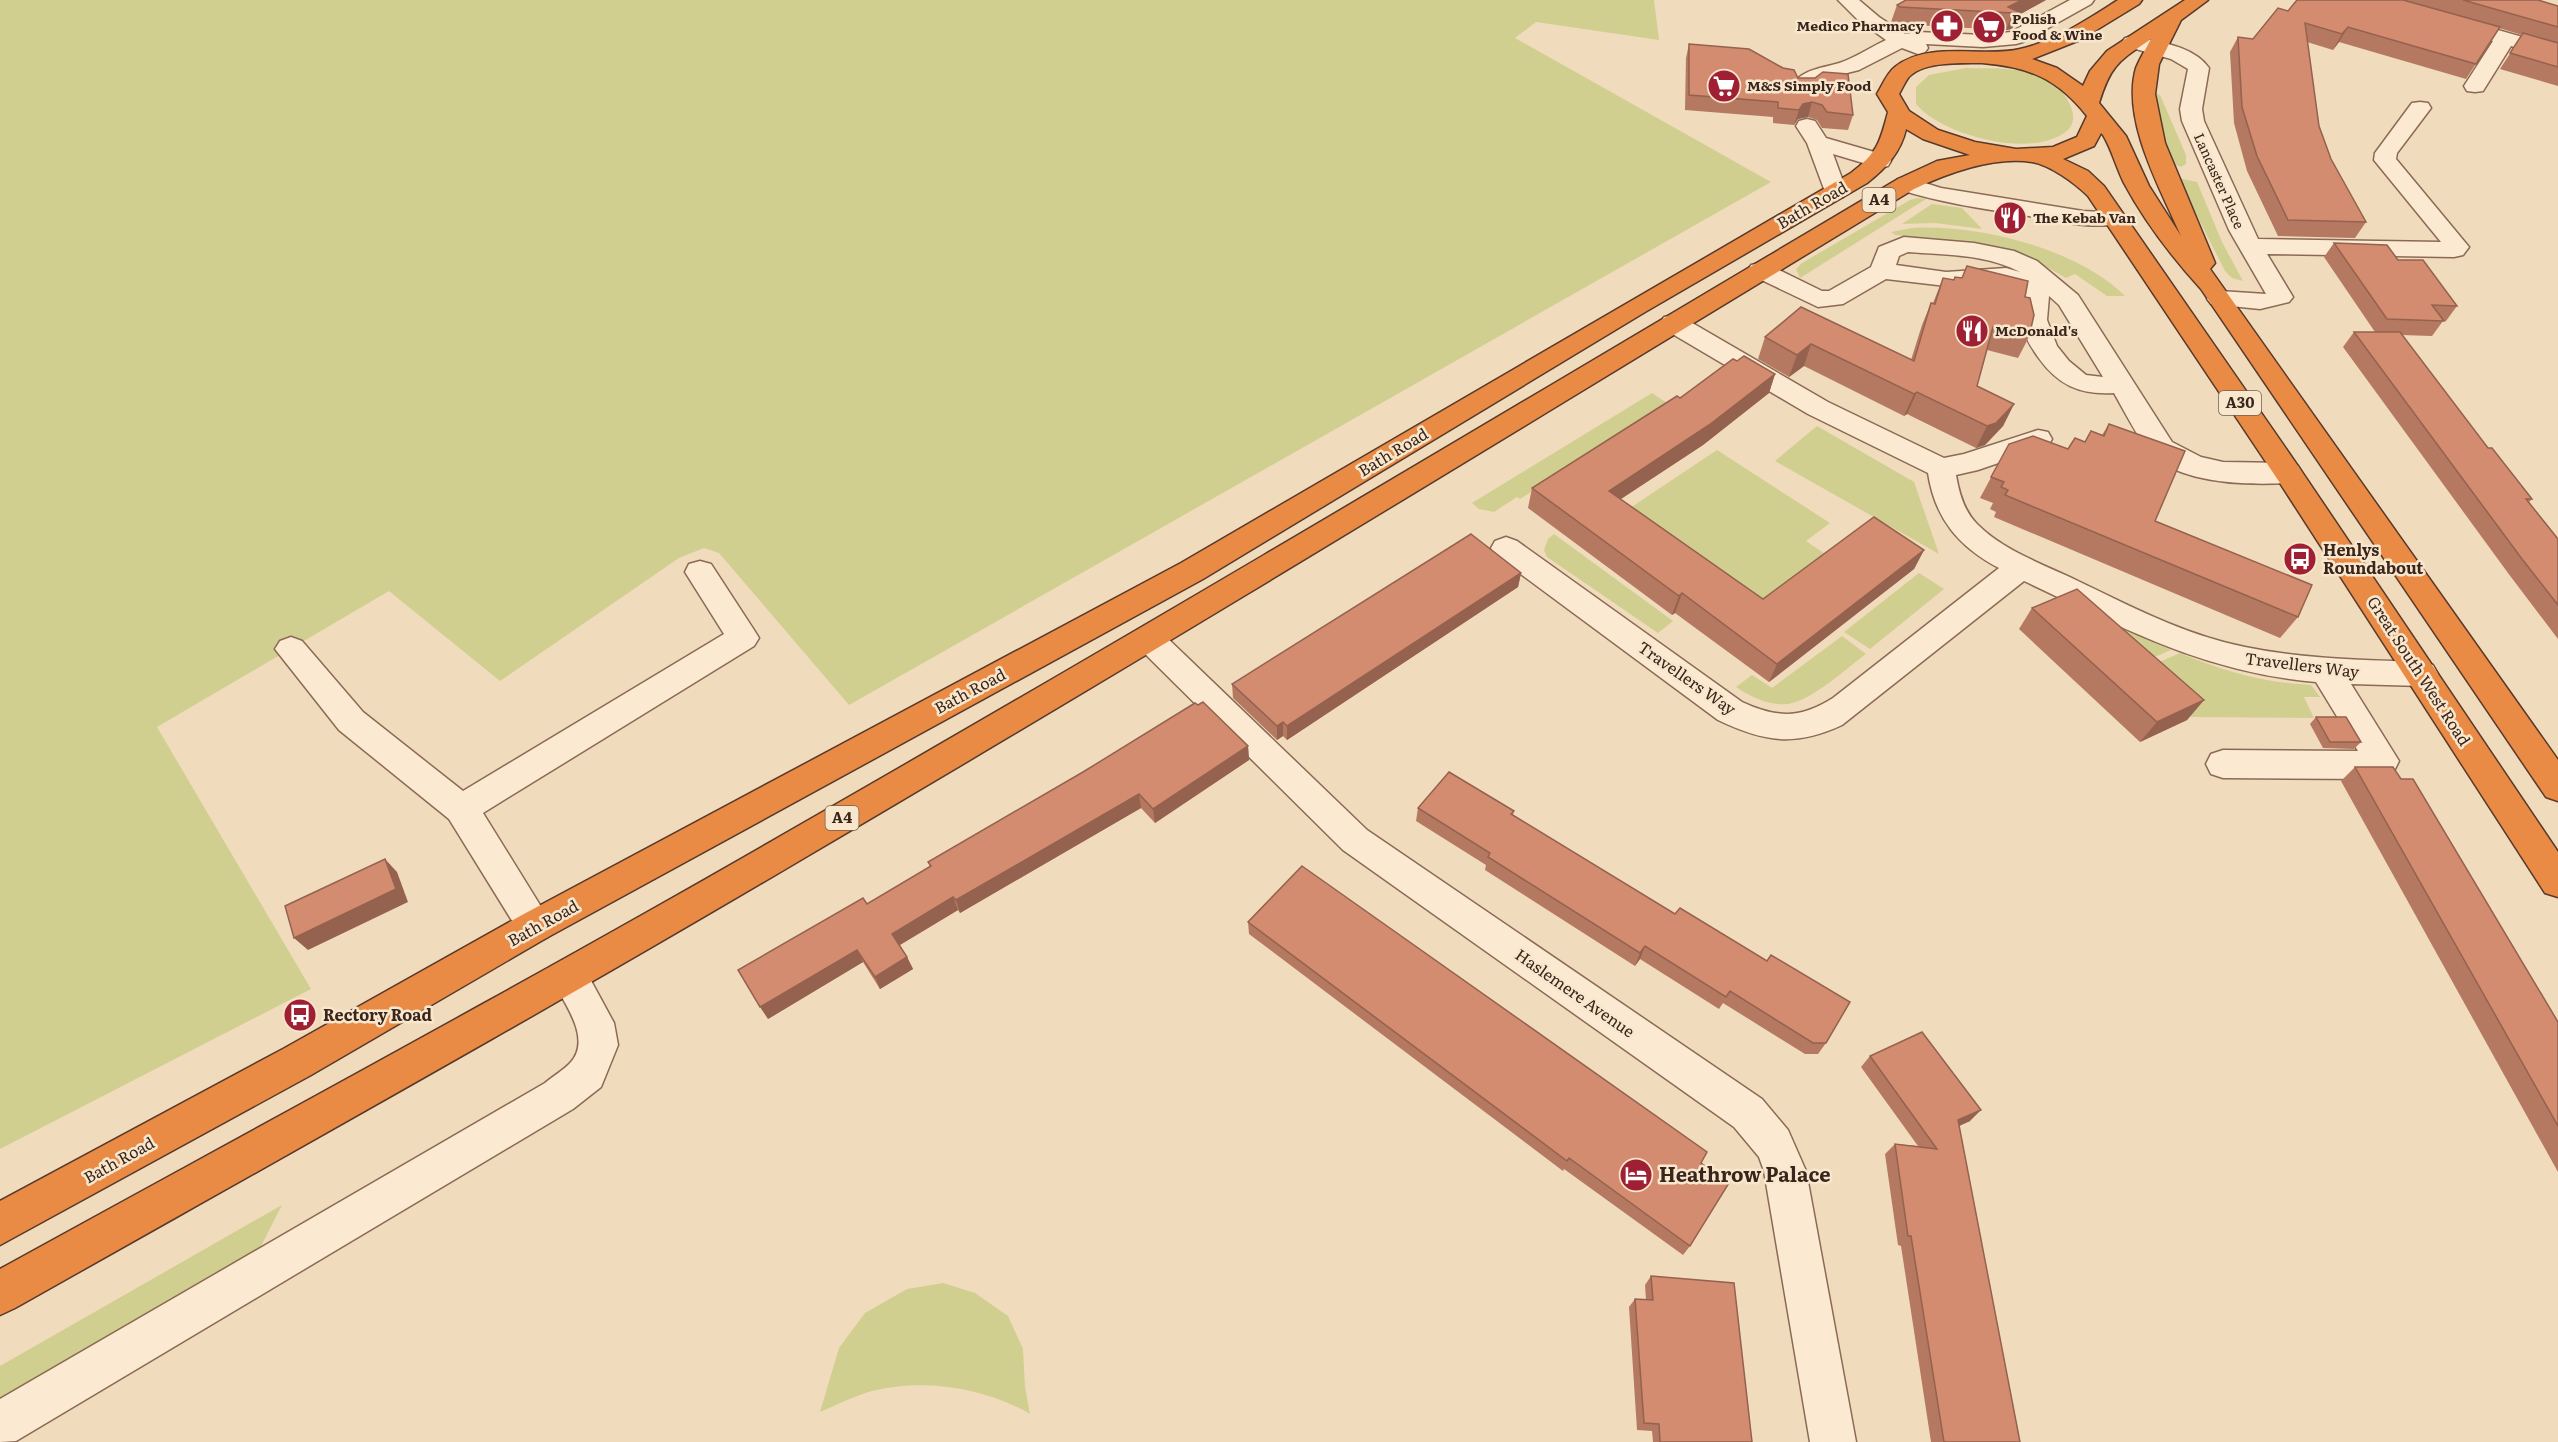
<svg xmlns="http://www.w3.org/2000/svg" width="2558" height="1442" font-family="Literata,serif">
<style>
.green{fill:#d0cf90}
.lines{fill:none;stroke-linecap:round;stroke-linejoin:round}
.minor-casing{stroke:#8b6a55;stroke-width:3}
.highway-casing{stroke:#58392a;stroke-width:3}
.minor{fill:#fce9d1;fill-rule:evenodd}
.highway{fill:#e98b45;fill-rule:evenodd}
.wall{fill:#b57860}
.shaded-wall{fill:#94624e}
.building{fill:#d38c70;stroke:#94624e;stroke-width:1.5}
.labels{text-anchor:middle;stroke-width:5;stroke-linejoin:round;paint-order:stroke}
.far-poi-label{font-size:14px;font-weight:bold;fill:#39251b;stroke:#f8e6cd;text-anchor:start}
.far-street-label{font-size:14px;fill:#39251b;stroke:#f8e6cd}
.shield{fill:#f8e6cd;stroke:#725f50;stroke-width:1.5}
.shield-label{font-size:15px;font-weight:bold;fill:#39251b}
.street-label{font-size:16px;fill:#39251b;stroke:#f8e6cd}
.poi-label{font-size:16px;font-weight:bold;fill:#39251b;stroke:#f8e6cd;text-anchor:start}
.near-poi-label{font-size:20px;font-weight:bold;fill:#39251b;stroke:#f8e6cd;text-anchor:start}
</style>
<rect width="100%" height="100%" fill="#f1dbbd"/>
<g class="green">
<path d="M 0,0 L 1654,0 L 1659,40 L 1536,22 L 1515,38 L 1771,182 L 849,705 L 719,553 L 704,548 L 679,558 L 500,681 L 389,591 L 157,727 L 311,989 L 0,1149 Z"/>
<path d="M 1966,68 C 2004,69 2052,64 2070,105 C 2074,113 2075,123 2068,130 C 2035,160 1942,136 1916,104 L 1916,87 L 1929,75 Z"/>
<path d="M 2154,92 L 2160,95 L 2186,155 L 2186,164 L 2181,167 L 2172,164 L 2162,135 Z"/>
<path d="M 2178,178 L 2197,182 L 2222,242 L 2243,281 L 2232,278 L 2225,271 Z"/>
<path d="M 1918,198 L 1926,199 L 1800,278 L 1796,269 L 1802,263 L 1910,200 Z"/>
<path d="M 1932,204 L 1962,208 L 1982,229 L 1935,223 L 1902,224 Z"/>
<path d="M 1912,228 C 1977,224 2077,248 2125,296 L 2107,296 L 2075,274 L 2066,278 L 2026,255 L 2003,249 L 1979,244 L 1895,235 L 1891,232 Z"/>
<path d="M 1652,393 L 1670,405 L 1520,499 L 1517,497 L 1494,512 L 1479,509 L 1472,503 Z"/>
<path d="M 1817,426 L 1914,482 L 1939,554 L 1775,461 Z"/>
<path d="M 1717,450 L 1830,523 L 1806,541 L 1825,554 L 1712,638 L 1624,512 Z"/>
<path d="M 1554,534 L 1673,621 L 1658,633 L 1547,557 L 1544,550 L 1548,539 Z"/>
<path d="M 1919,573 L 1944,589 L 1870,649 L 1844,632 Z"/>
<path d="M 2073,606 L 2171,650 L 2133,666 Z"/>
<path d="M 1842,636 L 1866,654 C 1847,668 1811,701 1788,704 C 1769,706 1751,697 1736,687 L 1752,675 L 1772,688 Z"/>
<path d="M 2180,653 C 2226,672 2260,682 2311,685 L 2320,697 L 2304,697 L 2314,718 L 2191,717 L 2141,670 Z"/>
<path d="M 282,1205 L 260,1248 L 0,1399 L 0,1366 Z"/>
<path d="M 943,1283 L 975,1293 L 1008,1316 L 1023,1349 L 1025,1387 L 1030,1414 C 984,1387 923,1378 872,1391 C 854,1396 837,1405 820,1412 L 839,1348 L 865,1313 L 907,1289 Z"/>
</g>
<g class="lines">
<defs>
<g id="minor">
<path d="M 1838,0 L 1859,0 L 1879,17 L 1905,34 L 1918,32 L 1983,35 L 2011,32 L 2070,0 L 2094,0 L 2091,4 L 2023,42 L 2016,44 L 1983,47 L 1926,44 L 1928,48 L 1925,52 L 1918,54 L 1902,48 L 1859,70 L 1827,78 L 1810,91 L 1802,92 L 1794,91 L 1791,86 C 1805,66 1827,69 1847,60 C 1861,54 1873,46 1886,40 L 1857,19 Z"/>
<path d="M 2360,0 L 2392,0 L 2558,47 L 2558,59 L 2511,46 L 2483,91 L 2475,92 L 2467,91 L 2464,86 L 2493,41 L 2363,4 Z"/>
<path d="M 2132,36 C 2157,42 2193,45 2209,68 L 2202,109 L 2204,121 L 2258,239 L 2441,242 L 2374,160 L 2375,153 L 2412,103 L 2420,102 L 2428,103 L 2431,108 L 2397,153 L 2396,159 L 2469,247 L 2463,255 L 2454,257 L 2267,254 L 2293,297 L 2289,302 L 2260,309 L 2211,304 L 2207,299 L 2211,294 L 2220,291 L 2266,294 L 2229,230 L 2182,121 L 2180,109 L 2188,69 L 2171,59 L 2125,46 L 2122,42 L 2125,38 Z"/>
<path d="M 1807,119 L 1815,121 L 1826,138 L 1888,156 L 1891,161 L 1888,166 L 1880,168 L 1833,154 L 1847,192 L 1843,197 L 1835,199 L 1827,197 L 1807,143 L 1796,126 L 1799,121 Z"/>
<path d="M 1906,177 L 1941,188 L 2083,211 L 2121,213 L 2125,218 L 2121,223 C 2092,230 2059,221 2029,216 C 1985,209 1941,203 1898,189 L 1894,184 L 1898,179 Z"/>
<path d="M 1904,237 L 1974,243 L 2014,251 L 2037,261 L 2078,295 L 2172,442 L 2201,457 L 2223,462 L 2288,463 L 2298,466 L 2302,473 L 2298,480 L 2288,483 C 2248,485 2185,484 2153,456 C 2143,447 2122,407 2114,393 C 2079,395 2058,385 2038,357 C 2031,347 2023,335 2022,323 C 2020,314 2023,304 2024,295 L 2017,288 L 2003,283 L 1946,286 L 1886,279 L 1843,304 L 1818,307 L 1751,275 L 1748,270 L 1751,265 L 1760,263 L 1769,265 L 1822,291 L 1829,291 L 1871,267 L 1879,247 ZM 1908,252 C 1946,255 1986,254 2020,272 L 2006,268 L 1946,272 L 1896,265 L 1899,256 ZM 2049,296 L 2059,305 L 2103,377 L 2086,375 L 2069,361 L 2057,346 L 2047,320 Z"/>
<path d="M 1673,315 L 1682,317 L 1828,402 L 1944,458 L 1964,454 L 2038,430 L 2048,432 L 2052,439 L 2048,446 L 1978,470 L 1956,475 C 1959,493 1964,511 1977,524 C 2004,551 2043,564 2076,580 C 2130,606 2185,635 2245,647 C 2303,659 2363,660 2422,662 L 2433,665 L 2438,674 L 2433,683 L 2422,686 L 2351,684 L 2399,761 L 2394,771 L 2376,779 L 2223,778 L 2211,774 L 2206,764 L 2211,754 L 2223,750 L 2358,751 L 2316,682 C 2202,672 2124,628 2024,581 L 1842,725 C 1795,747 1764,742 1718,720 L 1495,555 L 1491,548 L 1495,541 L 1506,537 L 1517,541 L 1742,702 C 1777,718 1800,719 1833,698 L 1999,568 C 1959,547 1935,519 1928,473 L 1808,414 L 1664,329 L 1660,323 L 1664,317 Z"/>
<path d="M 700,561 L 711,564 L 754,630 L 759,638 L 754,646 L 483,813 L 553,926 L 548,937 L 535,942 L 522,937 L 449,819 L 339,730 L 275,649 L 280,641 L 291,637 L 302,641 L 363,712 L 463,791 L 724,634 L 685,572 L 689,564 Z"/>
<path d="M 1149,627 L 1160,631 L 1367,830 L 1762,1099 L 1788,1130 L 1806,1171 L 1856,1442 L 1810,1442 L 1764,1171 L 1759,1157 L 1734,1127 L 1343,850 L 1138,647 L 1133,639 L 1138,631 Z"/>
<path d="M 569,959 L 582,964 L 614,1023 L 618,1045 L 601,1087 L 573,1109 L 16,1441 L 0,1442 L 0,1399 L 545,1083 C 553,1076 564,1070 571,1062 C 593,1037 561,999 550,976 L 556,964 Z"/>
</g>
<path id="highway" d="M 2118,0 L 2142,0 L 2139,4 L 2080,40 L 2032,59 L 2057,68 L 2083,86 L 2090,71 L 2107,51 L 2185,0 L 2208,0 L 2181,20 L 2159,64 L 2155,94 L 2165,143 L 2215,263 L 2210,269 L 2558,760 L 2558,801 L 2546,797 L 2201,289 C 2171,256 2145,222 2124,183 C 2116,167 2112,150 2103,135 L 2101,133 L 2094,146 L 2063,159 L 2088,171 L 2104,186 L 2298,466 L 2558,852 L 2558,897 L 2545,893 L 2278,480 L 2088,196 C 2075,183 2050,165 2032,162 C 1994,156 1948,173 1914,189 C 1545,413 1177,639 804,858 C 544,1012 279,1159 15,1308 L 0,1315 L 0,1269 C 260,1126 522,985 779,837 C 1155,622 1526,400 1898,179 L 1937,161 L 1970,155 L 1923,139 L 1906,129 C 1901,152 1886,168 1867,183 L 1645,312 L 1203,579 L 548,937 L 311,1075 L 0,1245 L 0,1201 L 283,1049 L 522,915 L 1181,563 L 1851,173 C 1877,153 1880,143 1888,112 L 1877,94 C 1882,86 1887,73 1895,67 C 1928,40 1983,58 2020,49 C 2056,41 2088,19 2118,0 ZM 2151,39 C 2146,49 2140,58 2136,68 C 2121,120 2161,190 2181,236 L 2149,186 L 2126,136 L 2099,103 C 2111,64 2119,61 2151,39 ZM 1982,63 C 2029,67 2057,78 2087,116 L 2077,137 L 2053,147 L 2016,149 L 1975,142 L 1938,130 L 1909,111 L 1899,94 C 1902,89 1905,82 1908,78 C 1922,61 1962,63 1982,63 Z"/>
</defs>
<use href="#minor" class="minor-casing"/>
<use href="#highway" class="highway-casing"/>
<use href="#minor" class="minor"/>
<use href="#highway" class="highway"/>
</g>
<g class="wall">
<path d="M 2046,0 L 2017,16 L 2012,29 L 2006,30 L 1894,24 L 1891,22 L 1897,5 Z"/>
<path d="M 2297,0 L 2538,0 L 2558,6 L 2558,86 L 2500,69 L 2522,35 L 2499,28 L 2466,79 L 2339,42 L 2333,50 L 2307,42 L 2319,126 L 2331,159 L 2366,222 L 2355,238 L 2278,236 L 2247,171 L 2234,123 L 2230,52 L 2238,37 L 2253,39 L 2288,11 Z"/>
<path d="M 1689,44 L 1798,78 L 1853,115 L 1848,130 L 1822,128 L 1817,120 L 1808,117 L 1798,119 L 1794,125 L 1773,123 L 1773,117 L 1685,110 L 1686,58 Z"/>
<path d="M 2334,243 L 2398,260 L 2457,306 L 2446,321 L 2443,321 L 2432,336 L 2402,335 L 2488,448 L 2532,499 L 2529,502 L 2558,539 L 2558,639 L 2508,573 L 2343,347 L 2354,332 L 2375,332 L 2324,257 Z"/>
<path d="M 1955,277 L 2025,297 L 2029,337 L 2018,358 L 1987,350 L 1977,386 L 2014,404 L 2003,426 L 1985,445 L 1976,448 L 1907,414 L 1904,416 L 1804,366 L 1789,377 L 1758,359 L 1765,337 L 1911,360 L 1922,325 L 1931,303 L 1933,303 L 1943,278 L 1954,280 Z"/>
<path d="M 1737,361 L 1775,374 L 1769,393 L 1703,445 L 1621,499 L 1763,599 L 1924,550 L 1914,569 L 1769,682 L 1675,613 L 1672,615 L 1528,508 L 1532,488 L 1680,398 Z"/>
<path d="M 2109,424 L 2155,521 L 2298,617 L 2280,638 L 1994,517 L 1996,512 L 1990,509 L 1993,503 L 1980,498 L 2009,444 L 2068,449 L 2085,442 L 2091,431 L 2102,435 Z"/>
<path d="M 1521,573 L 1518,587 L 1287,740 L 1283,736 L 1277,740 L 1233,698 L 1232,684 Z"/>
<path d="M 2032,608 L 2204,700 L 2187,720 L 2140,742 L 2019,629 Z"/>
<path d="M 2316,717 L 2361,742 L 2354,749 L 2323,748 L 2310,724 Z"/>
<path d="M 1248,746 L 1249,760 L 1155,823 L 1141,808 L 960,913 L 958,910 L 900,945 L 907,957 L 913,969 L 880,989 L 863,962 L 768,1019 L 867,904 L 930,867 L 928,862 L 1083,772 Z"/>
<path d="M 2355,767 L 2401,779 L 2558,1022 L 2558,1172 L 2341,781 Z"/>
<path d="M 1418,808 L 1514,811 L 1513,815 L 1826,1043 L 1818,1054 L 1805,1054 L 1723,1003 L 1719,1009 L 1640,959 L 1635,966 L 1485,870 L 1486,865 L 1416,821 Z"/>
<path d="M 1248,922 L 1701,1163 L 1690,1246 L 1683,1255 L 1564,1169 L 1563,1171 L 1249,934 Z"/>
<path d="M 1870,1056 L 1970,1121 L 1959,1126 L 2020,1442 L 1931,1442 L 1901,1246 L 1898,1245 L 1885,1154 L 1895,1144 L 1918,1146 L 1861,1067 Z"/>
<path d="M 1651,1276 L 1752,1442 L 1653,1442 L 1652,1431 L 1637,1430 L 1629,1307 L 1635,1299 L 1646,1300 L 1645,1285 Z"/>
</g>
<g class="shaded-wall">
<path d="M 2022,0 L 2046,0 L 2017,16 L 2012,29 L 2006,30 L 2013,13 L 2008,7 Z"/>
<path d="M 2348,27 L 2339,42 L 2333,50 L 2342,34 Z"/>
<path d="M 1812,102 L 1808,117 L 1798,119 L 1794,125 L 1799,110 L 1803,104 Z"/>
<path d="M 1811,344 L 1804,366 L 1789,377 L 1797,355 Z"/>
<path d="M 1775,374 L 1769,393 L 1703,445 L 1604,510 L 1609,491 Z"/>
<path d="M 1917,392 L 1907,414 L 1904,416 L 1914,394 Z"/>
<path d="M 2014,404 L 2003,426 L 1985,445 L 1976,448 L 1987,426 Z"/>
<path d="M 1924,550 L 1914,569 L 1769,682 L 1777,664 Z"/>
<path d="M 1521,573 L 1518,587 L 1287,740 L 1287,726 Z"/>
<path d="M 1682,593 L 1675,613 L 1672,615 L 1679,596 Z"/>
<path d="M 2204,700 L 2187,720 L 2140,742 L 2157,722 Z"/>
<path d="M 1283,722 L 1283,736 L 1277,740 L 1277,726 Z"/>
<path d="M 1248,746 L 1249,760 L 1155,823 L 1153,809 Z"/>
<path d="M 1139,794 L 1141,808 L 960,913 L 956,900 Z"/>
<path d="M 385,859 L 397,872 L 408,902 L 308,950 L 294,938 Z"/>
<path d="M 953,897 L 958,910 L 898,946 L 892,934 Z"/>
<path d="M 1645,946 L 1640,959 L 1635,966 L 1640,953 Z"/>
<path d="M 857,950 L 863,962 L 768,1019 L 760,1007 Z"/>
<path d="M 907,957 L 913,969 L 880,989 L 875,977 Z"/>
<path d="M 1981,1110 L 1970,1121 L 1948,1131 L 1958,1120 Z"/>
</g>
<g class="building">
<path d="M 1906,0 L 2022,0 L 2008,7 L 2019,12 L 2013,13 L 1900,7 L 1897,5 Z"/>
<path d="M 2297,0 L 2403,0 L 2500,27 L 2476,64 L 2348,27 L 2342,34 L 2305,23 L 2319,126 L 2331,159 L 2366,222 L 2288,220 L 2257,156 L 2242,107 L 2238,37 L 2253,39 L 2278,8 L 2288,11 Z"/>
<path d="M 2463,0 L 2538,0 L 2558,6 L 2558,27 Z"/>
<path d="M 2523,33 L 2558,43 L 2558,67 L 2510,53 Z"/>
<path d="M 1689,44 L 1749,49 L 1783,68 L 1794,70 L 1798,78 L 1815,78 L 1823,72 L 1848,74 L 1853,115 L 1827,112 L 1822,105 L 1812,102 L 1803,104 L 1799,110 L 1778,108 L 1778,102 L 1689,95 Z"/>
<path d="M 2334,243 L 2387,245 L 2398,260 L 2423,260 L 2457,306 L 2432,305 L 2444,321 L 2387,319 Z"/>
<path d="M 1967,266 L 2028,281 L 2025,297 L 2030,298 L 2034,315 L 2029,337 L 1993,327 L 1977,386 L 2014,404 L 1996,423 L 1987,426 L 1917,392 L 1914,394 L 1811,344 L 1797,355 L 1765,337 L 1801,307 L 1914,361 L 1931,303 L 1935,304 L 1943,278 L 1954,280 L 1955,277 L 1962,278 Z"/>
<path d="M 2354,332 L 2400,332 L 2488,448 L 2492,448 L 2532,499 L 2526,499 L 2558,539 L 2558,605 L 2522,559 Z"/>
<path d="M 1744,356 L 1775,374 L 1709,425 L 1609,491 L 1763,599 L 1874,517 L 1924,550 L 1777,664 L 1682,593 L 1679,596 L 1532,488 L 1677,396 L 1680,398 L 1733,359 L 1737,361 Z"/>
<path d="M 2109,424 L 2185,451 L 2155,521 L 2312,585 L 2298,617 L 2005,495 L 2008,490 L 2001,487 L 2004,482 L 1991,477 L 2009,444 L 2033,436 L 2068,449 L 2075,438 L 2085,442 L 2091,431 L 2104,436 Z"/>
<path d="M 1471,534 L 1521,573 L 1287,726 L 1283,722 L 1277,726 L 1232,684 Z"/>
<path d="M 2077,589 L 2204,700 L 2157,722 L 2032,608 Z"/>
<path d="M 1203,702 L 1248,746 L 1153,809 L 1139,794 L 956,900 L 953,897 L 892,934 L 907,957 L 875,977 L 857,950 L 760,1007 L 738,970 L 863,898 L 867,904 L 931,866 L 928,862 L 1083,772 L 1195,703 L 1198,705 Z"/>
<path d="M 2316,717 L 2346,717 L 2361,742 L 2330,742 Z"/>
<path d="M 2355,767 L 2393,767 L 2401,779 L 2413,779 L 2558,1022 L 2558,1126 Z"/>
<path d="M 1449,772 L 1514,811 L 1511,814 L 1675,914 L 1680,908 L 1767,961 L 1771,955 L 1850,1002 L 1826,1043 L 1813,1043 L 1730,991 L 1726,997 L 1645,946 L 1640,953 L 1488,857 L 1490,853 L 1418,808 Z"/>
<path d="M 385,859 L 396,889 L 294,938 L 285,906 Z"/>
<path d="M 1302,866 L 1707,1152 L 1701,1163 L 1729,1183 L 1690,1246 L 1569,1158 L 1567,1161 L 1248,922 Z"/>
<path d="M 1922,1032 L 1981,1110 L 1958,1120 L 2020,1442 L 1944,1442 L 1911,1236 L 1908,1236 L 1895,1144 L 1937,1149 L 1870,1056 Z"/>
<path d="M 1651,1276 L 1734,1283 L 1752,1442 L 1660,1442 L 1659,1424 L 1644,1423 L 1635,1299 L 1653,1300 Z"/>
</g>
<defs>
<symbol id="pharmacy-disc" viewBox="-11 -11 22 22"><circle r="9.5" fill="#9f2032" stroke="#f8e6cd"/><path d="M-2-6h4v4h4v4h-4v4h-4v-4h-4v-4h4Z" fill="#fff"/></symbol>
<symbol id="supermarket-disc" viewBox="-11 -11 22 22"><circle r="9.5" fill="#9f2032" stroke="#f8e6cd"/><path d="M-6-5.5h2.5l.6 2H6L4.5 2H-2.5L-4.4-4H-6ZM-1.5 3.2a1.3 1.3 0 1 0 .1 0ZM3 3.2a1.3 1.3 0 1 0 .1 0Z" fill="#fff"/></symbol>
<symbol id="restaurant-disc" viewBox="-11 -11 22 22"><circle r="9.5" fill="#9f2032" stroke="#f8e6cd"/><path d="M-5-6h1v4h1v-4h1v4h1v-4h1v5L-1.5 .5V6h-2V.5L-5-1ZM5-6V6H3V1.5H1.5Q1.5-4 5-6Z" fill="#fff"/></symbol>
<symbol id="bus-disc" viewBox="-11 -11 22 22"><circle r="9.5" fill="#9f2032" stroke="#f8e6cd"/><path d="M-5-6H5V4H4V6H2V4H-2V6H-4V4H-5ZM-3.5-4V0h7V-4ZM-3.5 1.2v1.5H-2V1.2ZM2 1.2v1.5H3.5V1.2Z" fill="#fff"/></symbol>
<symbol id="hotel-disc" viewBox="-11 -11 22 22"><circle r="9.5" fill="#9f2032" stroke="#f8e6cd"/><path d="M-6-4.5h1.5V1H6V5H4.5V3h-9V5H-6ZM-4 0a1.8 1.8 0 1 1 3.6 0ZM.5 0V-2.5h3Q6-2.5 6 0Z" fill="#fff"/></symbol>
</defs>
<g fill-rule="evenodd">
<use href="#pharmacy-disc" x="1928" y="7" width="38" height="38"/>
<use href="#supermarket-disc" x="1970" y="8" width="38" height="38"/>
<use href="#supermarket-disc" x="1705" y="67" width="38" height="38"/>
<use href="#restaurant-disc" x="1991" y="199" width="38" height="38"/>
<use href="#restaurant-disc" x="1953" y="312" width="38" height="38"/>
<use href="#bus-disc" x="2281" y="540" width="38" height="38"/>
<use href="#bus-disc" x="281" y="996" width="38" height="38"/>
<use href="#hotel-disc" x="1617" y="1156" width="38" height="38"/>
</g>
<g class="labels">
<g class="far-poi-label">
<text x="2012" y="24">Polish<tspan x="2012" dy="16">Food &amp; Wine</tspan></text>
<text x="1924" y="31" text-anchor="end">Medico Pharmacy</text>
<text x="1747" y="91">M&amp;S Simply Food</text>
<text x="2033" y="223">The Kebab Van</text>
<text x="1995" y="336">McDonald's</text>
</g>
<g class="far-street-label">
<text transform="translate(2219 181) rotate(66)" y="5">Lancaster Place</text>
</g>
<g class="shield">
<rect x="1862.5" y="188" width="33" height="24" rx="4.5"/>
<rect x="2219" y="391" width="42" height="24" rx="4.5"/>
<rect x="825.5" y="806" width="33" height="24" rx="4.5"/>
</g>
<g class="shield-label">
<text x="1879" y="205">A4</text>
<text x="2240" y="408">A30</text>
<text x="842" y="823">A4</text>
</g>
<g class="street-label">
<text transform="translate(1812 205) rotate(-30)" y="6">Bath Road</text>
<text transform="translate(1393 452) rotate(-31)" y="6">Bath Road</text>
<text transform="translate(2302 665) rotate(7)" y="6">Travellers Way</text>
<text transform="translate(2419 671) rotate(57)" y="6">Great South West Road</text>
<text transform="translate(1687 678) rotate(35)" y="6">Travellers Way</text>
<text transform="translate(970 691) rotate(-28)" y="6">Bath Road</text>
<text transform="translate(543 923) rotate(-29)" y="6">Bath Road</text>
<text transform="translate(1575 993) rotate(35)" y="6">Haslemere Avenue</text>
<text transform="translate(119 1160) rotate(-29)" y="6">Bath Road</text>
</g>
<g class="poi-label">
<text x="2323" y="556">Henlys<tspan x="2323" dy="18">Roundabout</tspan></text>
<text x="323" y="1021">Rectory Road</text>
</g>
<g class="near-poi-label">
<text x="1659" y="1182">Heathrow Palace</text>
</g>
</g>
</svg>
